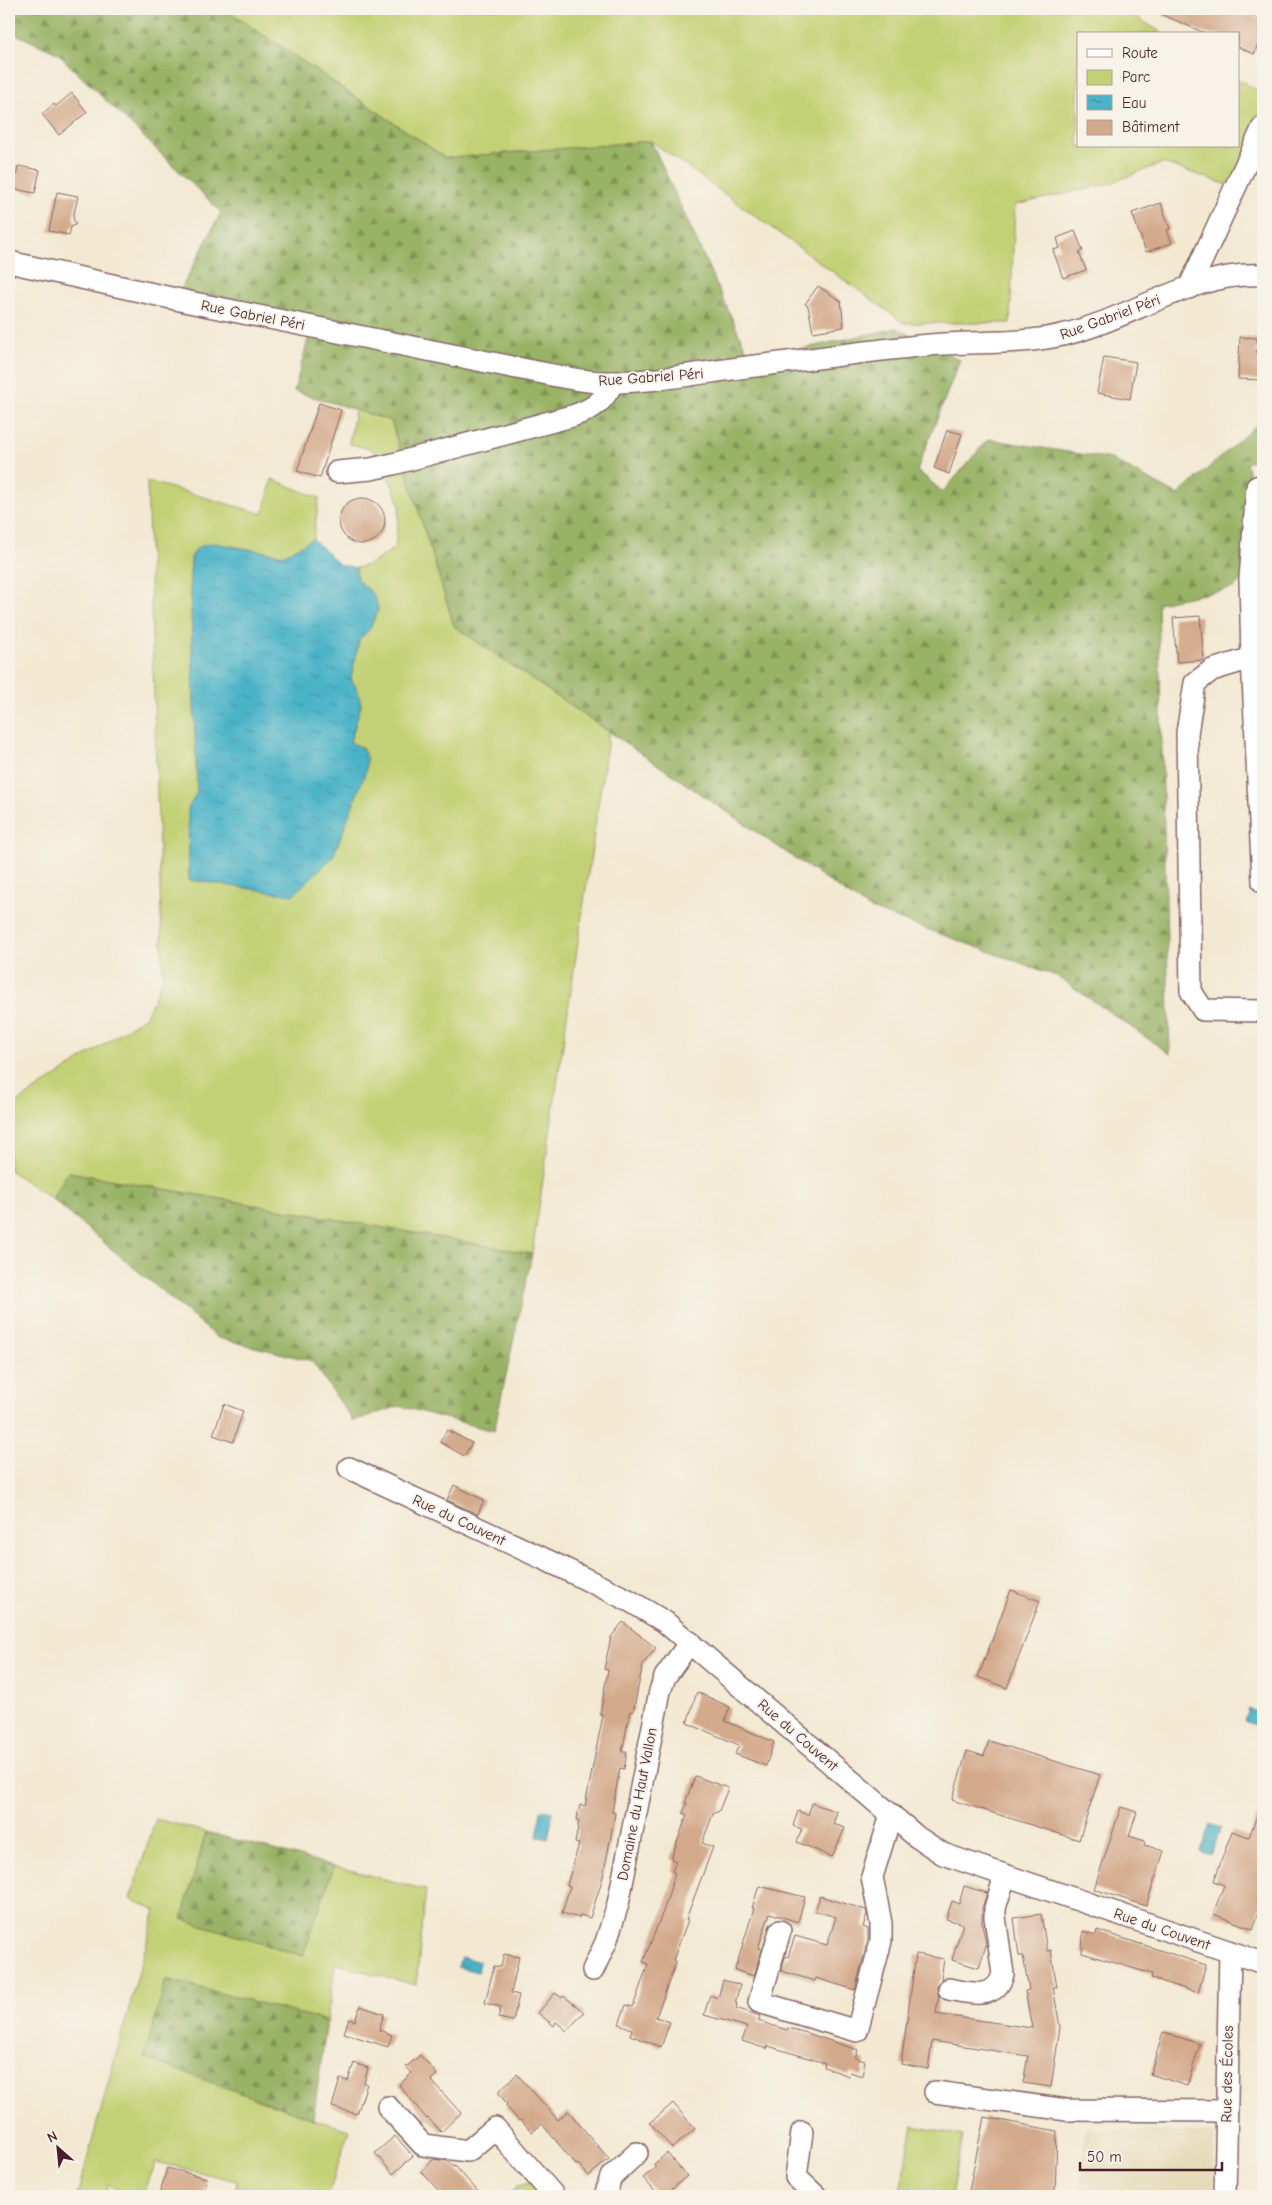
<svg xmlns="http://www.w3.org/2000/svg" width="1272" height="2205" font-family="'Comic Neue',sans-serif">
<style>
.built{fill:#e5dbba}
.green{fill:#c2d174;stroke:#867850}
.forest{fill:url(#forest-firs);stroke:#726948}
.water{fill:url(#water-ripples);stroke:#4a697a}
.building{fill:#d3a98b}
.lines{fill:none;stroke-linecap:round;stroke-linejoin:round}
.minor-casing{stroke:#856666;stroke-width:24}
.minor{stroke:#fff;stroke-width:21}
.labels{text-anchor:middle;stroke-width:4;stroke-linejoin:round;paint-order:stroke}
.street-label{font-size:15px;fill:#4a1f2b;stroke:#f7f3e8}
</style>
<defs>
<pattern id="forest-firs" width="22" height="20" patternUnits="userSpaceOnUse" patternTransform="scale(1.25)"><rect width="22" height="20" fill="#99b366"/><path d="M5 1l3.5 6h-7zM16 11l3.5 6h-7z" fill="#7f9154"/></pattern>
<pattern id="water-ripples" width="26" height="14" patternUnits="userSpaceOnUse" patternTransform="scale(1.25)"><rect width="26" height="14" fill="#4ab3c8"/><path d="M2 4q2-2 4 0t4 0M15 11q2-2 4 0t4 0" fill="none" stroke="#4091a3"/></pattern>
</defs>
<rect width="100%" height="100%" fill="#f7f3e8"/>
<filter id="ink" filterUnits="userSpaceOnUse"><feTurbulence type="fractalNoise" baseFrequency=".02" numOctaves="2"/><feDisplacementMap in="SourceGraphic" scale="10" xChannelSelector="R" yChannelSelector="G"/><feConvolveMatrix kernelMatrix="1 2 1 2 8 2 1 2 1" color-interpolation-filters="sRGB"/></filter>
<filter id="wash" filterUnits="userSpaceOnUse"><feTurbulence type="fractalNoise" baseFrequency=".0096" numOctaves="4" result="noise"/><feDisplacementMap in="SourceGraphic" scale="20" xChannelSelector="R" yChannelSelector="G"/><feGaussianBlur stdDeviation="1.12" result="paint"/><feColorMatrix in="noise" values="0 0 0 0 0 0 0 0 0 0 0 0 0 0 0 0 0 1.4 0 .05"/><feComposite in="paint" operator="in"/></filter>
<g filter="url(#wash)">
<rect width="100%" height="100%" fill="#f3e9d3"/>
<path class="built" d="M 1085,2129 L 1215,2133 L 1214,2196 L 1080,2196 Z"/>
<g class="green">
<path d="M 225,9 L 1123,9 L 1164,34 L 1078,34 L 1078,146 L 1238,146 L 1238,79 L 1263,94 L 1263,118 L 1231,186 L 1163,163 L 1108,184 L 1015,205 L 1010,323 L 904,323 L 651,141 L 446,158 Z"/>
<path d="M 355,410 L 391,421 L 454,626 L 609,732 L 532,1254 L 69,1172 L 52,1199 L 9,1170 L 9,1108 L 146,1016 L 163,978 L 147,481 L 263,514 L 272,479 L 319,498 L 313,539 L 283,555 L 213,543 L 197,548 L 191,557 L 190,577 L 197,793 L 188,809 L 367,758 L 362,748 L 350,742 L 361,705 L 357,689 L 351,679 L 359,640 L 370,629 L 370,591 L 357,580 L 356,568 C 372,565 383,557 395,547 L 400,505 L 394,489 L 372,449 L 349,444 Z"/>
<path d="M 156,1819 L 206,1832 L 182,1919 L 303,1956 L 334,1866 L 426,1890 L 416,1985 L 335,1964 L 327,2021 L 166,1979 L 145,2058 L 313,2119 L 349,2130 L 328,2196 L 234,2196 L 237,2181 L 156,2162 L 143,2196 L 132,2196 L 108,2185 L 105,2196 L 77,2196 L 156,1910 L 130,1899 Z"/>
<path d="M 913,2126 L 963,2136 L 952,2196 L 899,2196 Z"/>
<path d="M 531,2183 L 547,2196 L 506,2196 L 518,2186 Z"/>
</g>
<g class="forest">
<path d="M 9,9 L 225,9 L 446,158 L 651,141 L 751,360 L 896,328 L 960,360 L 917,470 L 943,492 L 988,439 L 1111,459 L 1178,495 L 1263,419 L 1263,457 L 1246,463 L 1263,523 L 1263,556 L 1234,588 L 1158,603 L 1170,1054 L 1057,976 L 868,908 L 454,626 L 391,421 L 294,391 L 309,336 L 172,307 L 221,212 L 57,53 L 9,31 Z"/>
<path d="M 68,1172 L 532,1254 L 494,1431 L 399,1406 L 353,1421 L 312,1361 L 218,1338 L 52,1199 Z"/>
<path d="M 206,1832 L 334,1866 L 303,1956 L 182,1919 Z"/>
<path d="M 166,1979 L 327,2021 L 313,2119 L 144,2058 Z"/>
</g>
<g class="water">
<path d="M 313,539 L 340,565 L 356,568 L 357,580 L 370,591 L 376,599 L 378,610 L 370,629 L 359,640 L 351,679 L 357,689 L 361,705 L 350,742 L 362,748 L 367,758 L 366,771 L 333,857 L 293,895 L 189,880 L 188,809 L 197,792 L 190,577 C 191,558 190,546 213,543 L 283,555 Z"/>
<path d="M 1248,1709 C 1259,1711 1263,1718 1263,1728 L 1244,1721 Z"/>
<path d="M 541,1810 L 553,1812 L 548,1839 L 537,1837 Z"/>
<path d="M 1210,1824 L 1221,1828 L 1211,1855 L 1200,1851 Z"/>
<path d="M 461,1957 L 480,1962 L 478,1972 L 458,1967 Z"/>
</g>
<g id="blocks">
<g class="building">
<path d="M 1149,9 L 1236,9 L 1263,21 L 1263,32 L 1254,54 L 1238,47 L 1238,34 L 1207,34 Z"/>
<path d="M 72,93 L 87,112 L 59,135 L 42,114 L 54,104 L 56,106 Z"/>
<path d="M 18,166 L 40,170 L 35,193 L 14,189 Z"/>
<path d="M 57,192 L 78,196 L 73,218 L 76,224 L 71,227 L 69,235 L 49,231 Z"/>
<path d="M 1161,203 L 1170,229 L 1167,230 L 1172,243 L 1146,252 L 1132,213 Z"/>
<path d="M 1075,231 L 1083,251 L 1079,252 L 1086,270 L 1063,278 L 1053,250 L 1060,248 L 1057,238 Z"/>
<path d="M 818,286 L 841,301 L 844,327 L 813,332 L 808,306 L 805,304 Z"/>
<path d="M 1240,337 L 1257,338 L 1257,353 L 1263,353 L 1263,380 L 1238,379 Z"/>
<path d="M 1104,357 L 1136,362 L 1130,399 L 1097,393 Z"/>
<path d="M 319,403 L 341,410 L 320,478 L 297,471 Z"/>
<path d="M 947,430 L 962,434 L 949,474 L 934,468 Z"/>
<circle cx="362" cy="521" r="23"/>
<path d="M 1200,616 L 1204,660 L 1177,662 L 1173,618 Z"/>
<path d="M 224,1404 L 243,1411 L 233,1442 L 213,1435 Z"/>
<path d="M 447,1430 L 472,1443 L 464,1456 L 440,1442 Z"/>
<path d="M 454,1485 L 484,1500 L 478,1514 L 447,1500 Z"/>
<path d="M 1011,1590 L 1040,1601 L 1007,1688 L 978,1677 Z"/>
<path d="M 623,1622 L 656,1648 L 643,1664 L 633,1712 L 630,1711 L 622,1752 L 627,1752 L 624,1769 L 620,1768 L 612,1812 L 615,1813 L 610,1841 L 603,1877 L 590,1918 L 580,1915 L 579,1918 L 562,1913 L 570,1886 L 567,1885 L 579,1844 L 575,1843 L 579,1821 L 576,1821 L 580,1805 L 585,1806 L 603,1715 L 600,1714 L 608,1670 L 604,1669 L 611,1637 Z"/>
<path d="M 697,1692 L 730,1707 L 725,1721 L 774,1742 L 766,1766 L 735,1754 L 739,1745 L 687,1723 Z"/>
<path d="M 989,1741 L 1100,1775 L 1079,1840 L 952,1800 L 967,1751 L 984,1756 Z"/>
<path d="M 695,1776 L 728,1788 L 719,1811 L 713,1814 L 702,1843 L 713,1847 L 686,1919 L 688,1920 L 673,1960 L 676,1962 L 656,2017 L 670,2022 L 661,2047 L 630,2035 L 632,2029 L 619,2024 L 626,2005 L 633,2007 L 648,1964 L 643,1962 L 664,1909 L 675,1873 L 672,1872 L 676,1861 L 671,1859 L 687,1815 L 683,1813 L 687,1803 L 685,1803 Z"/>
<path d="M 812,1803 L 837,1812 L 833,1824 L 845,1828 L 832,1857 L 797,1842 L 802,1829 L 793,1826 L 798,1811 L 808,1815 Z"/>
<path d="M 1262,1803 L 1263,1874 L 1259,1886 L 1263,1888 L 1263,1901 L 1253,1929 L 1213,1914 L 1224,1885 L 1214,1881 L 1232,1831 L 1249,1837 Z"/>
<path d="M 1121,1807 L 1137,1812 L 1129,1836 L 1145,1841 L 1144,1845 L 1164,1851 L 1146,1906 L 1094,1889 Z"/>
<path d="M 759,1886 L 805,1897 L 798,1922 L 770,1913 L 758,1948 L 762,1949 L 754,1976 L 735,1970 L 754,1908 L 752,1908 Z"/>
<path d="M 964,1886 L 987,1893 L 982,1908 L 982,1923 L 986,1945 L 979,1968 L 952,1960 L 963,1924 L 946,1919 L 952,1901 L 959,1904 Z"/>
<path d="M 820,1896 L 866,1910 L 867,1914 L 863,1927 L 868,1929 L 868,1939 L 855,1990 L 816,1978 L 815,1981 L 781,1971 L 785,1957 L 788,1957 L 795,1936 L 827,1945 L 836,1917 L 815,1911 Z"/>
<path d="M 1041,1914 L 1047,1951 L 1051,1950 L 1057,1987 L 1053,1987 L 1060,2027 L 1051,2087 L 1023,2083 L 1028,2056 L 932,2041 L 928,2069 L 901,2064 L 916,1954 L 944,1959 L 941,1980 L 937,1987 L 939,1995 L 936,2014 L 1032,2028 L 1025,1991 L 1029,1990 L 1023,1956 L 1019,1956 L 1014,1918 Z"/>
<path d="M 1097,1930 L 1206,1965 L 1198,1993 L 1151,1978 L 1152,1974 L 1082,1953 L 1083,1931 L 1096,1935 Z"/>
<path d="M 504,1954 L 519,1957 L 511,1993 L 519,1995 L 513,2021 L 498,2018 L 501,2007 L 485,2003 L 494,1966 L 501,1967 Z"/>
<path d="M 723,1980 L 740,1985 L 735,2003 L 737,2003 L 736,2008 L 760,2016 L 758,2021 L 787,2030 L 788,2028 L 807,2033 L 858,2050 L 855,2058 L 865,2061 L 862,2076 L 850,2072 L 849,2076 L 824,2067 L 825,2063 L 768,2046 L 767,2049 L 742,2041 L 747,2027 L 704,2015 L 710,1995 L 718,1998 Z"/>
<path d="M 555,1993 L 562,1998 L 564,1996 L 584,2012 L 567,2031 L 556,2022 L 554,2026 L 538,2013 Z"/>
<path d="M 360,2006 L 384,2014 L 379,2030 L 392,2035 L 388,2047 L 344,2033 L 349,2019 L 355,2021 Z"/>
<path d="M 1163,2032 L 1200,2044 L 1187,2086 L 1150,2074 Z"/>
<path d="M 420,2055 L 437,2074 L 431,2080 L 461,2113 L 441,2132 L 428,2118 L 427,2119 L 399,2085 L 412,2073 L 406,2067 Z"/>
<path d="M 354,2063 L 368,2068 L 364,2083 L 367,2084 L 357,2114 L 332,2107 L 340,2079 L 348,2081 Z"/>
<path d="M 517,2074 L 558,2120 L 568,2111 L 609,2159 L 589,2176 L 578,2164 L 576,2165 L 542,2124 L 532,2132 L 521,2120 L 519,2121 L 506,2106 L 507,2104 L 498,2092 Z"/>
<path d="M 673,2103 L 695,2129 L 672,2148 L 650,2123 Z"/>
<path d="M 984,2117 L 1057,2131 L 1055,2196 L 968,2196 Z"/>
<path d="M 395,2136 L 413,2156 L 393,2174 L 375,2153 Z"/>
<path d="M 667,2153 L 687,2176 L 664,2196 L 659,2196 L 643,2178 L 656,2167 L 653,2165 Z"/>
<path d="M 434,2159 L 448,2161 L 454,2167 L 455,2166 L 482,2196 L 443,2196 L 421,2171 Z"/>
<path d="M 167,2168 L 207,2178 L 203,2196 L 159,2196 Z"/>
</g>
</g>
</g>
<g filter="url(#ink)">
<use href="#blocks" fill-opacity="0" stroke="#856666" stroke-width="1"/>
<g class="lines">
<defs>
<g id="minor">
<path d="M 9,262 L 189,302 L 537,372 C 558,376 578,381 600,382 C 642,383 689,375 732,369 C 798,361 864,351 930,345 C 974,341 1019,345 1062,335 C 1130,320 1192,271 1263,275"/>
<path d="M 1189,288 L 1263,127"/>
<path d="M 337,472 L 371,469 L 393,464 L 572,416 C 594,409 603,402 613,382"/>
<path d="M 1263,485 L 1257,487 L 1250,579 L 1252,658 L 1263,882"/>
<path d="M 1252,658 L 1212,670 L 1195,683 L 1187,733 L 1191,991 L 1203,1010 L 1263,1011"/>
<path d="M 349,1468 L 557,1565 L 630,1601 L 665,1622 L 917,1837 L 943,1854 L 1263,1963"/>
<path d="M 780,1931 L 759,2002 L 857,2031 L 881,1941 L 881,1923 L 872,1877 L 891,1815"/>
<path d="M 593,1970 L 606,1942 L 618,1904 L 660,1691 L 665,1677 L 690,1642"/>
<path d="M 949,1989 C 969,1993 996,2001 1003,1974 L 995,1917 L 995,1908 L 1005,1876"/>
<path d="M 935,2092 L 1067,2110 L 1227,2111"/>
<path d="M 388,2107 L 423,2145 L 468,2151 L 495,2128 L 554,2196"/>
<path d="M 802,2132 L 796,2177 L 816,2196"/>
<path d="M 605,2196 L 611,2177 L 637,2153"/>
<path d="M 1225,2196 L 1230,1952"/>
</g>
</defs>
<use href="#minor" class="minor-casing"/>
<use href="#minor" class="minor"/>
</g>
</g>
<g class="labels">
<g class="street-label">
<text transform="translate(253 315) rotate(11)" y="5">Rue Gabriel Péri</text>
<text transform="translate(1110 317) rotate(-20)" y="5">Rue Gabriel Péri</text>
<text transform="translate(651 377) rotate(-4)" y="5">Rue Gabriel Péri</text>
<text transform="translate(459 1520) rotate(25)" y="5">Rue du Couvent</text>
<text transform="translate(798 1735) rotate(41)" y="5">Rue du Couvent</text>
<text transform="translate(637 1804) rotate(-79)" y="5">Domaine du Haut Vallon</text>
<text transform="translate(1162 1929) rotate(19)" y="5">Rue du Couvent</text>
<text transform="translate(1227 2074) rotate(-89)" y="5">Rue des Écoles</text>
</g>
</g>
<rect width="1272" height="2205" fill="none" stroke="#f7f3e8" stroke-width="30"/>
<rect x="1077" y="32" width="162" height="115" fill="#f7f3e8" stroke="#b29e9c"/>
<rect x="1087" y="49" width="25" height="8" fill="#ffffff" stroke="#b29e9c"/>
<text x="1122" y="58" font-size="15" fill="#4a1f2b">Route</text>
<rect x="1087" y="70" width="25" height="15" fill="#c2d174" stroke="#b29e9c"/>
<text x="1122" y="82" font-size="15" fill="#4a1f2b">Parc</text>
<rect x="1087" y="95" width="25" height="15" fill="url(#water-ripples)" stroke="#b29e9c"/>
<text x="1122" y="108" font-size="15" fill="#4a1f2b">Eau</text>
<rect x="1087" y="120" width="25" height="15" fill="#d3a98b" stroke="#b29e9c"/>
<text x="1122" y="132" font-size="15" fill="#4a1f2b">Bâtiment</text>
<g transform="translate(58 2148) rotate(333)" stroke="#f7f3e8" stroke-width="4" paint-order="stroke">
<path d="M0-4L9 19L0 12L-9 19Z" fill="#4a1f2b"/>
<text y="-8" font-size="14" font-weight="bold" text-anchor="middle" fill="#4a1f2b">N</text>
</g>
<path d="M1080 2162v8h142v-8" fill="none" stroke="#4a1f2b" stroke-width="2.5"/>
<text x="1087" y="2162" font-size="15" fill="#4a1f2b" stroke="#f7f3e8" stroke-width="4" paint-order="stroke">50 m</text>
</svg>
